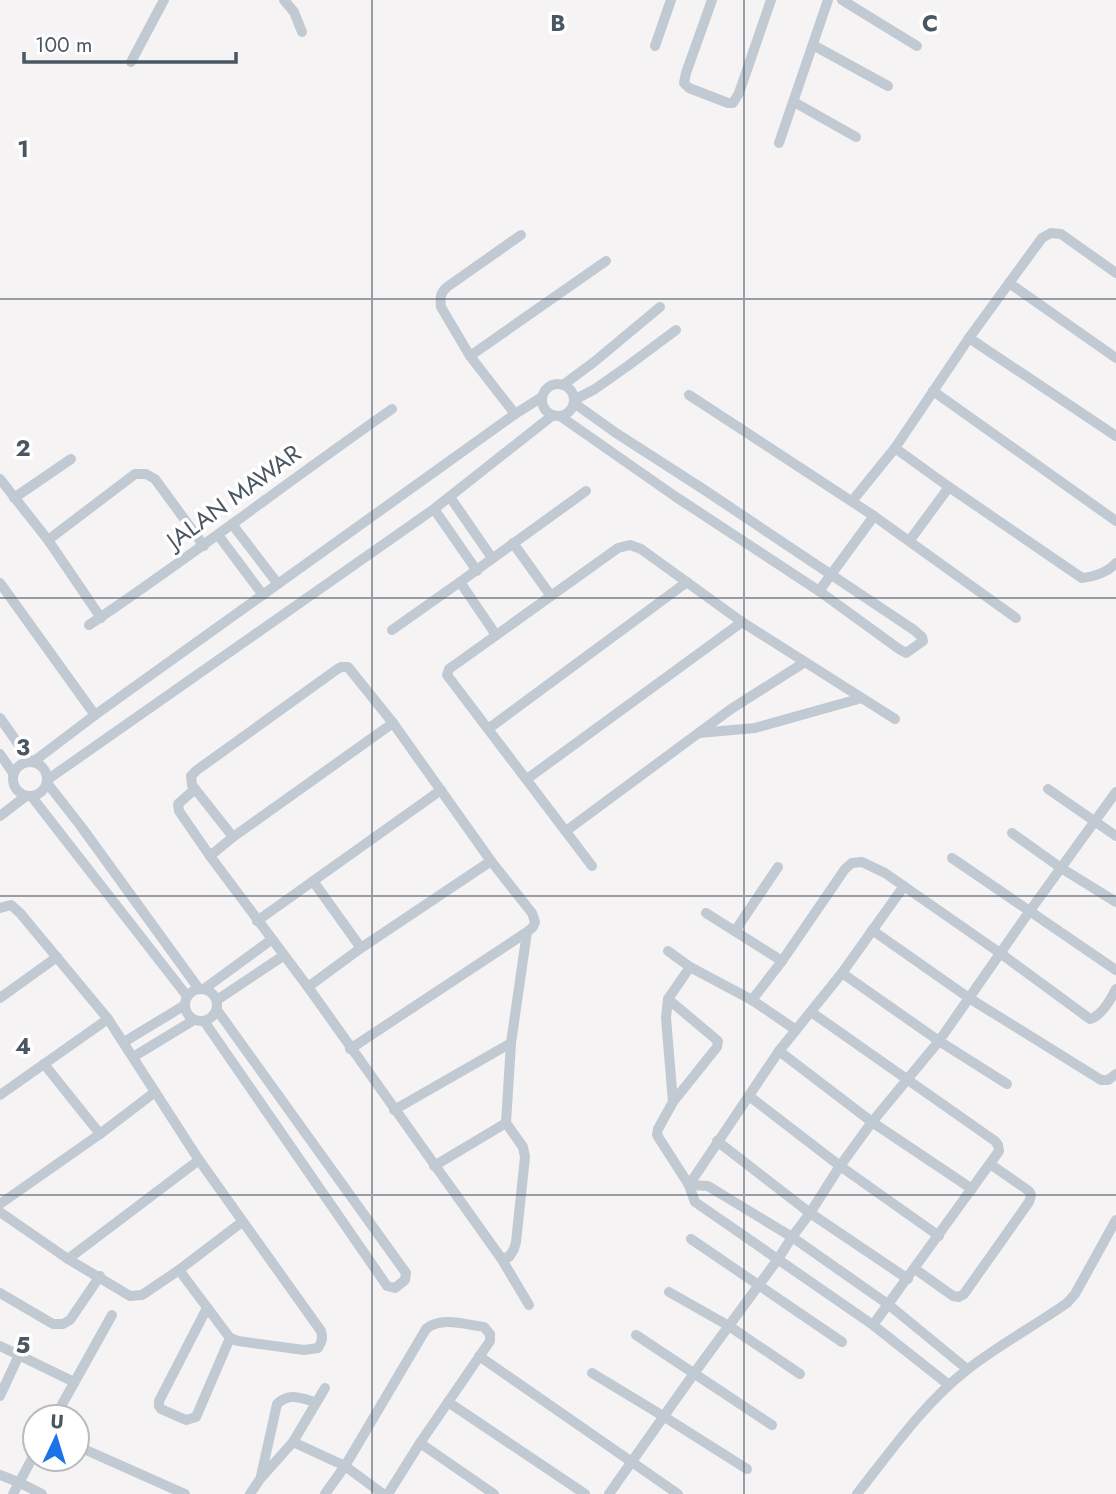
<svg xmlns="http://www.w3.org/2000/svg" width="1116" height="1494" font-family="Jost,sans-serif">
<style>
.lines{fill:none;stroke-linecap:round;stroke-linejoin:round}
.street{stroke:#c1cad2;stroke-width:10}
.grid{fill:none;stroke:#4a5661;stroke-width:2;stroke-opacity:0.55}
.labels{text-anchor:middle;stroke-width:7;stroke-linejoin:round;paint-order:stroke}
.street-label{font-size:24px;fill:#4a5661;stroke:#fff}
.grid-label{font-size:23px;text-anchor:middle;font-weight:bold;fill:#4a5661;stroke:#fff;stroke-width:7;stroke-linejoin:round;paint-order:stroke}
</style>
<rect width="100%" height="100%" fill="#f5f3f3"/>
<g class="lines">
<g class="street">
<path d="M 284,0 L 294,12 L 302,32"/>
<path d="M 712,0 L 686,73 L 684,83 L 689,88 L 728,103 L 733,103 L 739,93 L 771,0"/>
<path d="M 842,0 L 917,46"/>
<path d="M 813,45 L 888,86"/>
<path d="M 655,46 L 671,0"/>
<path d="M 131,62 L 164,0"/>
<path d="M 794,102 L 856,137"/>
<path d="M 779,143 L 828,0"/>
<path d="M 1009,283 L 1116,358"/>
<path d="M 969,338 L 1116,436"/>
<path d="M 470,356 L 606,261"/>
<circle cx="558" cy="400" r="16"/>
<path d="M 563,385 L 594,362 L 660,307"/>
<path d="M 933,391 L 1116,521"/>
<path d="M 689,395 L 874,516"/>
<path d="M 574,400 L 595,389 L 629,365 L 676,330"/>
<path d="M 515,414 L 470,356 L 441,307 C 440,298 440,293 447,287 L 521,235"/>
<path d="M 560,416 L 676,497 L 819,591 L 899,649 L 906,653 L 923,641 L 922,637 L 914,630 L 703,489 L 616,433 L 574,403"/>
<path d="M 895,448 L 949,487 L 1082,578 C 1094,577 1108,572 1116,563"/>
<path d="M 0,479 L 48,540 L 101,618"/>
<path d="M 450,497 L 492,558"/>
<path d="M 14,498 L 71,459"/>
<path d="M 853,500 L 895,448 L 969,338 L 1042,238 L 1051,233 L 1061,234 L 1116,273"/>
<path d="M 434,509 L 477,571"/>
<path d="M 232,524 L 278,584"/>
<path d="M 218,535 L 263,595"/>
<path d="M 48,540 L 135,474 L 146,474 L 155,479 L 204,546"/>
<path d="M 910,540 L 949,487"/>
<path d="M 513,543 L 551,596"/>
<path d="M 460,582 L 586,491"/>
<path d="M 0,583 L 95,715"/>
<path d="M 819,591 L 874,516 L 1016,618"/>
<path d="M 89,625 C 192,556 290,480 392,409"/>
<path d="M 392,630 L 460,582 L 496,635"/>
<path d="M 0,718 L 31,762"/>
<path d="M 393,723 L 233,837 L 210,856 L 308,987 L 501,1258 L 529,1305"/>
<path d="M 488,729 L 687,582"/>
<path d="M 699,733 L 755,728 L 862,698"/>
<path d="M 0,754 L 13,773"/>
<circle cx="30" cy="779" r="17"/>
<path d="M 33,762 L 95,715 L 515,414 L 542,397"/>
<path d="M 527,779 L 742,622"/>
<path d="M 47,780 L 434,509 L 553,415"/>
<path d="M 47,783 L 80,825 L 199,989"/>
<path d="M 195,789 L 178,804 L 179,811 L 210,856"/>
<path d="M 1048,789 L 1116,836"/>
<path d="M 32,797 L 187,996"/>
<path d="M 0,816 L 26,796"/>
<path d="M 566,831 L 731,709 L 805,662"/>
<path d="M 1012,833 L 1061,868 L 1116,902"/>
<path d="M 233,837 L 192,785 L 191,776 L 197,770 L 336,670 L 341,667 L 348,667 L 393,723 L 491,861 L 532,913 L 535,922 L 533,927 L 527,932 L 511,1043 L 506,1123 L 434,1166"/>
<path d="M 952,858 L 1116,970"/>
<path d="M 592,866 L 447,675 L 449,669 L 618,548 L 630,545 L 641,549 L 742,622 L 895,719"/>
<path d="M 313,881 L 361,948"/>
<path d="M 0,908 L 11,905 L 20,913 L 108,1019"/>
<path d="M 706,913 L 782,961"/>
<path d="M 257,921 L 441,790"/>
<path d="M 872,930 L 969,998 L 1101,1080 L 1108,1080 L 1116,1074"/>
<path d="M 735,931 L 778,867"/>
<path d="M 668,951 L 690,967 L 752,1000 L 796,1030"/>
<path d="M 690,967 L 668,999 L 666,1018 L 673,1102 L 658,1129 L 657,1135 L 689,1185 L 695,1202 L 873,1325 L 949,1385"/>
<path d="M 842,973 L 939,1041 L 1007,1084"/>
<path d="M 308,987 L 361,948 L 491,861"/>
<circle cx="201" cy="1005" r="16"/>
<path d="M 204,989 L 271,940"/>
<path d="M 0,998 L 57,957"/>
<path d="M 668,999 L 718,1041 L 717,1047 L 673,1102"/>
<path d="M 217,1000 L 283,956"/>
<path d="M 752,1000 L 782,961 L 845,869 L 852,863 L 862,862 L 885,873 L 1000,953 L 1090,1019 C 1102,1016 1111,999 1116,989"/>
<path d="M 811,1012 L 995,1141 L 998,1145 L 999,1151 L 873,1325"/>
<path d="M 204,1021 L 387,1286 L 395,1288 L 405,1280 L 406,1273 L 217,1010"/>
<path d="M 124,1042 L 185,1005"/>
<path d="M 350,1049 L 527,932"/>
<path d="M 779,1051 L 872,1122 L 972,1189"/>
<path d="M 133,1057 L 194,1020"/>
<path d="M 44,1064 L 100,1134"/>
<path d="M 0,1095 L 108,1019 L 199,1160 L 321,1331 C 323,1338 322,1342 318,1348 L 304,1350 L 238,1341 L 230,1338 L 179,1270 L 242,1222"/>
<path d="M 749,1096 L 840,1166 L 939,1236"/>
<path d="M 394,1110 L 511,1043"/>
<path d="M 717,1141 L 810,1213 L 908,1279"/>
<path d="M 689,1185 L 779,1051 L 842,973 L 904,886"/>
<path d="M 689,1185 L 708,1186 L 792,1237 L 889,1305 L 967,1369"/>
<path d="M 0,1204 L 100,1134 L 155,1092"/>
<path d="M 0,1212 L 68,1259 L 130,1296 L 142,1295 L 179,1270"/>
<path d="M 691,1239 L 842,1342"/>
<path d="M 501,1258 L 509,1257 L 514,1249 L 516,1242 L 525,1157 L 523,1147 L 506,1123"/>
<path d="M 68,1259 L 199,1160"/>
<path d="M 915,1269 L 953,1296 L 959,1297 L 964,1294 L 1029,1202 L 1031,1195 L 1029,1191 L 990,1164"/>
<path d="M 669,1292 L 729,1326 L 800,1374"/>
<path d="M 0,1293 L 53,1324 L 63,1324 L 70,1320 L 100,1276"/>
<path d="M 207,1308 L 159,1401 L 159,1406 L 161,1409 L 186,1420 L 196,1417 L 230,1338"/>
<path d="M 636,1335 L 772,1425"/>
<path d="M 0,1346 L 74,1382"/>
<path d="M 479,1356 L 678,1494"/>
<path d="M 592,1373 L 663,1416 L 747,1469"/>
<path d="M 0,1396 L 19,1355"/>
<path d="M 448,1402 L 585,1494"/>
<path d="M 55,1417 L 112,1315"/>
<path d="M 293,1442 L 345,1466 L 383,1494"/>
<path d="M 420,1443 L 494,1494"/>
<path d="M 77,1446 L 185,1494"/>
<path d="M 0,1475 L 18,1482 L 42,1494"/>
<path d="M 261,1476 L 277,1404 C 289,1392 301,1398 315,1402"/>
<path d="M 13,1494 L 35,1453"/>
<path d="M 250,1494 L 260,1479 L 293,1442 L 325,1388"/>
<path d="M 325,1494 L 345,1466 L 426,1329 C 442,1316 466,1325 484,1327 L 490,1334 L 490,1341 L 420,1443 L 388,1494"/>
<path d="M 609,1494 L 695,1372 L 778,1259 L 792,1237 L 810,1213 L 840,1166 L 872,1122 L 939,1041 L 1029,912 L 1116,792"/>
<path d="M 857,1494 C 891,1451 924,1403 968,1369 C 999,1345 1034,1326 1067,1303 L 1075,1294 L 1116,1220"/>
</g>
</g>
<path class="grid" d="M 372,0 L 372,1494M 744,0 L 744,1494M 0,299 L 1116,299M 0,598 L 1116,598M 0,896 L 1116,896M 0,1195 L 1116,1195"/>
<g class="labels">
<g class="street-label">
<text transform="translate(234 497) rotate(-36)" y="8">JALAN MAWAR</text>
</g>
</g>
<g class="grid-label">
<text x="558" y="31">B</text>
<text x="930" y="31">C</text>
<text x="23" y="157">1</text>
<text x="23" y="456">2</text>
<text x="23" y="755">3</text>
<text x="23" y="1054">4</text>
<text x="23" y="1353">5</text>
</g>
<g transform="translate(56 1438) rotate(4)"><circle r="33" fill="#ffffff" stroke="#b7bbc0" stroke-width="2"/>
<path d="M0-5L12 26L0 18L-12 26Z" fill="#1a73e8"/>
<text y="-10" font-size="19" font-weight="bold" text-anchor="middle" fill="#4a5661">U</text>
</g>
<path d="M24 52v10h212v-10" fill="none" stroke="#4a5661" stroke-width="3.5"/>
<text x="35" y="52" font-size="21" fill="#4a5661" stroke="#ffffff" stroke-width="5" paint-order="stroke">100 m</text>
</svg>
